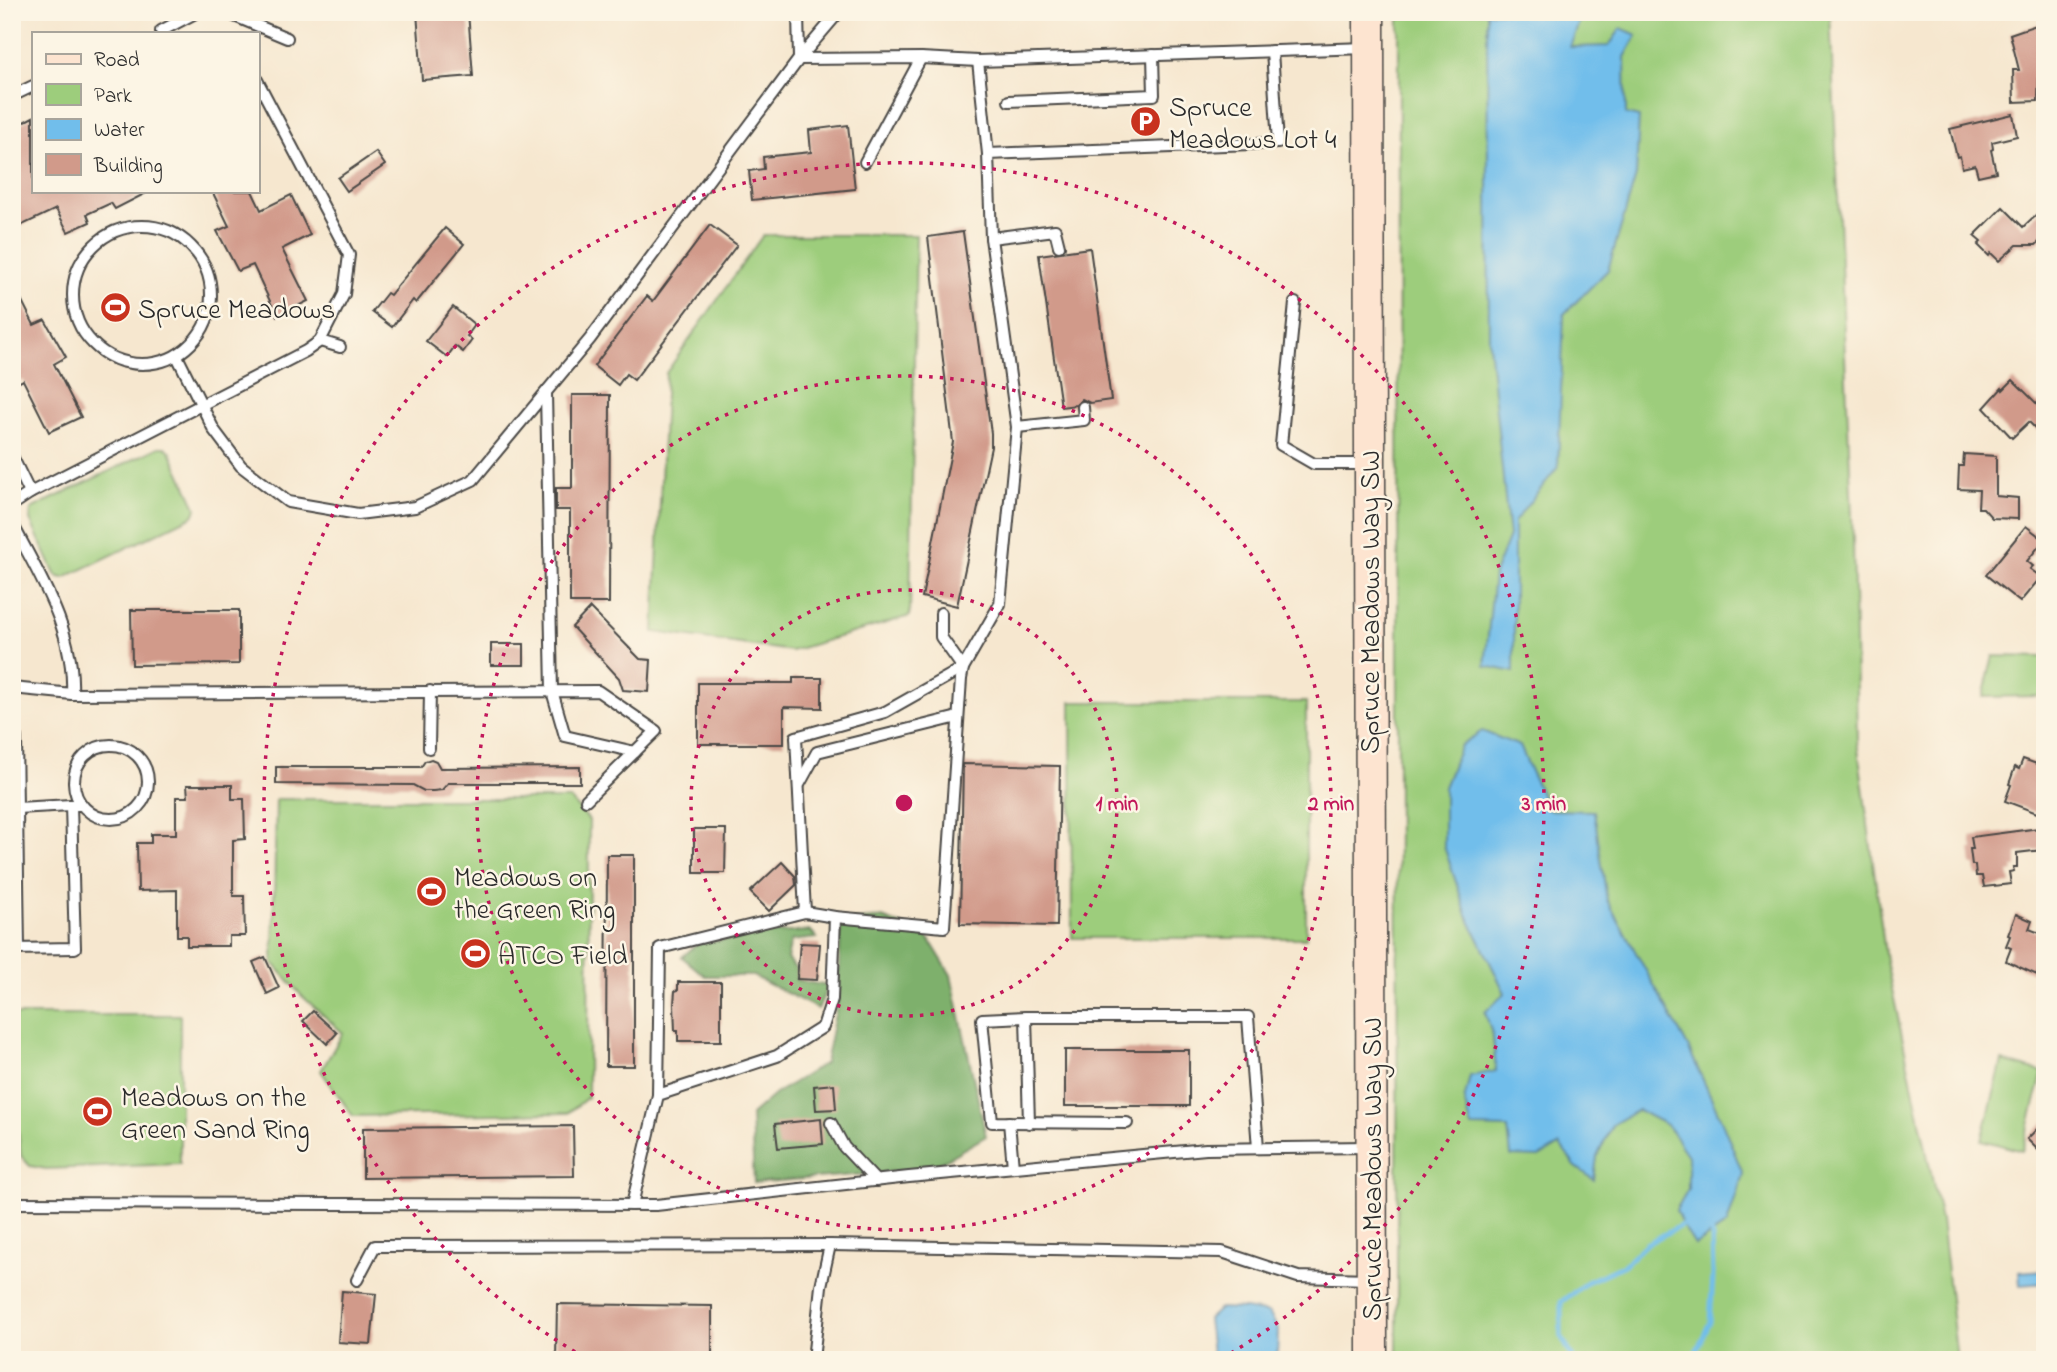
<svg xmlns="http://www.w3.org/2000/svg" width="2057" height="1372" font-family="'Indie Flower',sans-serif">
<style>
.green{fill:#9dcd7c;stroke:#647c54;stroke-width:2}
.forest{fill:#7eb06c;stroke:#546e4c;stroke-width:2}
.water{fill:#71beeb;stroke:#4e748b;stroke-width:2}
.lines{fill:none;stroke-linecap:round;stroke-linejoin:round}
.stream{stroke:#71beeb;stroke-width:5}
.building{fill:#d19a8a}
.service-casing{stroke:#494744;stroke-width:14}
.secondary-casing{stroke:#494744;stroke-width:33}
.service{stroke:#fff;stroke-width:10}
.secondary{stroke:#fde4d0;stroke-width:30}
.ring{fill:none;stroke:#c2185b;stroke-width:3.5;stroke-dasharray:3.5 7}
.labels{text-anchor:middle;stroke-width:5;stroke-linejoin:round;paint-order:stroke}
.poi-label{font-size:28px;fill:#2b2b2b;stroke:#fcf5e5;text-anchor:start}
.street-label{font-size:28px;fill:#2b2b2b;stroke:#fcf5e5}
.centre{fill:#c2185b;stroke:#fcf5e5;stroke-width:3.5}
.ring-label{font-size:21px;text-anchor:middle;font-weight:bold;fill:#c2185b;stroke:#fcf5e5;stroke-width:5;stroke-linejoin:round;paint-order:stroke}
</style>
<rect width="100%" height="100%" fill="#fcf5e5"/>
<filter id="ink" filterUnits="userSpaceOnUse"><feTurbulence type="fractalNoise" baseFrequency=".0143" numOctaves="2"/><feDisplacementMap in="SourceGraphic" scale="14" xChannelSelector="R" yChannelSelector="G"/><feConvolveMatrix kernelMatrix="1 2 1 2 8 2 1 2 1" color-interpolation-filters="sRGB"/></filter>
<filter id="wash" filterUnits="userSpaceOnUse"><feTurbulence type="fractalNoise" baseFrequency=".00686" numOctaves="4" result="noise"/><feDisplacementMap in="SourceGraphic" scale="28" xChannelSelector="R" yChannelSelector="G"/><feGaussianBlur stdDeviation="1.57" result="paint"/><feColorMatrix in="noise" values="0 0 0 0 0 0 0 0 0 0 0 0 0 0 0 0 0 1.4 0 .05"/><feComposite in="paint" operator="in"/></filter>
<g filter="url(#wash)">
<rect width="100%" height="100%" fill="#f6e7cf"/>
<g class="green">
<path d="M 1399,12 L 1830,12 L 1853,539 L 1857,741 L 1886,961 L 1941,1220 L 1957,1360 L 1397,1360 Z"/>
<path d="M 763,235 L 916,235 L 910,616 L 791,651 L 654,632 L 666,373 Z"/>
<path d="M 159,447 L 165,447 L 170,451 L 196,507 L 195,512 L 193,516 L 64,578 L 59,577 L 55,574 L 30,520 L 31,509 Z"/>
<path d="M 1993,656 L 2045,657 L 2045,696 L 1983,697 Z"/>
<path d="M 1071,702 L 1306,702 L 1306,938 L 1072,938 Z"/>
<path d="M 276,799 L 570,799 L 589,820 L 588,1097 L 568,1113 L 353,1116 L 321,1071 L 343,1033 L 301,995 L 273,963 Z"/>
<path d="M 16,1015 L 180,1015 L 180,1164 L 46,1169 L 30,1166 L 21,1156 C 18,1125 4,1040 16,1015 Z"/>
<path d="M 2002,1061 L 2043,1072 L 2022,1151 L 1982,1140 Z"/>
</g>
<g class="forest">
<path d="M 882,918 L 926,934 L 951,975 L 986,1136 L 929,1169 L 754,1183 L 751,1115 L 775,1094 L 825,1063 L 838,1000 L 841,922 Z"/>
<path d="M 810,931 L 817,938 L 791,941 L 787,959 L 797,970 L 796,980 L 828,986 L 818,1009 L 753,976 L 705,976 L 682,957 L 697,944 L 771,933 Z"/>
</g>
<g class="water">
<path d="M 1487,12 L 1583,12 L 1570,47 L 1609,46 L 1621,28 L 1637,35 L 1625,57 L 1626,114 L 1639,117 L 1636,176 L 1608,270 L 1564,314 L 1558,467 L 1514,522 L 1514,672 L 1485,666 L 1494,574 L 1509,536 L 1489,344 Z"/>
<path d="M 1482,731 L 1520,746 L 1548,810 L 1594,811 L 1607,900 L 1688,1047 L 1720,1117 L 1743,1174 L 1727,1224 L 1695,1245 L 1682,1225 L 1676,1210 L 1688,1189 L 1688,1156 L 1667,1125 L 1638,1110 L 1612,1125 L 1597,1157 L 1594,1180 L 1575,1166 L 1560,1145 L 1539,1157 L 1511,1156 L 1508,1128 L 1472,1127 L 1464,1101 L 1470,1076 L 1496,1071 L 1493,1037 L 1485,1012 L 1505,993 L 1467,915 L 1444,846 L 1444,787 L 1461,745 Z"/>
<path d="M 2045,1270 L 2045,1283 L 2020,1285 L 2019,1272 Z"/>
<path d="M 1220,1308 L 1245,1309 L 1269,1313 L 1278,1329 L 1277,1360 L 1210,1360 L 1212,1353 L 1208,1319 Z"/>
</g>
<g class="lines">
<g class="stream">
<path d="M 1574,1360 L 1561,1336 L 1561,1302 L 1587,1282 L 1624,1265 L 1646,1244 L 1682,1225"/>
<path d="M 1696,1360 L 1696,1352 L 1710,1322 L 1713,1276 L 1712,1234"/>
</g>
</g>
<g id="blocks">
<g class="building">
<path d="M 417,12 L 468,12 L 473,76 L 422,80 Z"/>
<path d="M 2045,22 L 2045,68 L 2039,70 L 2038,101 L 2014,102 L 2013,70 L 2019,70 L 2010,34 Z"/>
<path d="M 2013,114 L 2017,136 L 1992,142 L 1993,149 L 1991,150 L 1996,172 L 1978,176 L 1975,165 L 1962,168 L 1960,156 L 1957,157 L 1950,129 Z"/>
<path d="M 33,117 L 33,191 L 150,191 L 115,209 L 111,203 L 87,214 L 90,222 L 68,232 L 56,209 L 12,230 L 12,128 Z"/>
<path d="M 848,125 L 855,189 L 752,200 L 749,171 L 764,169 L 763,157 L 811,152 L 809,130 Z"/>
<path d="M 376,152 L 385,165 L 347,191 L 338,178 Z"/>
<path d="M 212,191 L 252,191 L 261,210 L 291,195 L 310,235 L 282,249 L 308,301 L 277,316 L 253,265 L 238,271 L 217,231 L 229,226 Z"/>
<path d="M 2045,206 L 2045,236 L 2036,245 L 2017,245 L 1999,261 L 1991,253 L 1989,256 L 1978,245 L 1981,242 L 1974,236 L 2003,207 L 2023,227 Z"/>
<path d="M 710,225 L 737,245 L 634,380 L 626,374 L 618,385 L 594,366 L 647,296 L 653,301 Z"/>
<path d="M 445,228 L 464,244 L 416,303 L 413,300 L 392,327 L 372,312 L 387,293 L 390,295 Z"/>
<path d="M 963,232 L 991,433 L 991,447 L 957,606 L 922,597 L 953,442 L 928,237 Z"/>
<path d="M 1090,248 L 1111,400 L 1090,403 L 1082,399 L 1076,405 L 1061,407 L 1039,255 Z"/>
<path d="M 12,281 L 34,325 L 45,320 L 66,357 L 54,364 L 81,417 L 49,432 L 23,380 L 12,386 Z"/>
<path d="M 453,307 L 475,325 L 467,336 L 472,340 L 463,352 L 455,346 L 447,357 L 426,341 Z"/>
<path d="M 2013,380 L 2038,405 L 2045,399 L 2045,438 L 2029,422 L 2012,438 L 1984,408 L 2002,388 L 2003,390 Z"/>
<path d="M 572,395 L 610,395 L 609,603 L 570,603 L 570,510 L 556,510 L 556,488 L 572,488 Z"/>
<path d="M 1964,454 L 1996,456 L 1996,496 L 2018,498 L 2018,519 L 1992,518 L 1983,508 L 1978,508 L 1979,490 L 1958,489 L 1959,466 L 1963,466 Z"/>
<path d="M 2026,526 L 2044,540 L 2027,561 L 2033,566 L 2030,569 L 2041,577 L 2020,602 L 1986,575 Z"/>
<path d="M 590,608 L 640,659 L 651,660 L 649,692 L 623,690 L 619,678 L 572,627 Z"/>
<path d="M 131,610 L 239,610 L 239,664 L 132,665 Z"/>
<rect x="491" y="644" width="33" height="21"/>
<path d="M 793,678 L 822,678 L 822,708 L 784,707 L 784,744 L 698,744 L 698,683 L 793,683 Z"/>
<path d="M 431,759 L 436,761 L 440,768 L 580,767 L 580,783 L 448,783 L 442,790 L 433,791 L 424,791 L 413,785 L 276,784 L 276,767 L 421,767 L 425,761 Z"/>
<path d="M 2023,759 L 2045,767 L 2045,816 L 2005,801 L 2011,785 L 2009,784 L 2015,767 L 2019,769 Z"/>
<path d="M 963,764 L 1060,766 L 1057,926 L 960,924 Z"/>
<path d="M 187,785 L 232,785 L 232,799 L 244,799 L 245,839 L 233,840 L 233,896 L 244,896 L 245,936 L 229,936 L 229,946 L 187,946 L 187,936 L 177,936 L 177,890 L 138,891 L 137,843 L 151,843 L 151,834 L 176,834 L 176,797 L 188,797 Z"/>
<path d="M 2040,828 L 2042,850 L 2017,853 L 2017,867 L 2013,867 L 2014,871 L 2009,872 L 2011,884 L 1984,887 L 1982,876 L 1976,876 L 1975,865 L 1972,865 L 1970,849 L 1973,849 L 1971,837 Z"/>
<path d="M 694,829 L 726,829 L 725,873 L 694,873 Z"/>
<path d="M 607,855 L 634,855 L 634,1066 L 606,1066 Z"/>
<path d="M 782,862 L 795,876 L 796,885 L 769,911 L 750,892 Z"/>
<path d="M 2016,914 L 2032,921 L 2029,929 L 2045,935 L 2045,971 L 2039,969 L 2037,975 L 2006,961 L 2011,948 L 2006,946 L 2010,936 L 2008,935 Z"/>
<path d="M 800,943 L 820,944 L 817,980 L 797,979 Z"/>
<path d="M 265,957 L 279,988 L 267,994 L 253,962 Z"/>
<path d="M 678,982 L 721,982 L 721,1041 L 678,1041 L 678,1031 L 675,1031 L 674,1004 L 675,991 L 678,990 Z"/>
<path d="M 313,1011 L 337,1033 L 327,1044 L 303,1021 Z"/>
<rect x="1065" y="1050" width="124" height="56"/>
<path d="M 834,1084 L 836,1109 L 816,1110 L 814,1086 Z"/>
<path d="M 821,1119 L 823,1144 L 778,1148 L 775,1124 Z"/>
<path d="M 2045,1121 L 2045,1157 L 2027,1139 Z"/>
<path d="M 573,1126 L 574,1176 L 363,1178 L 363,1128 Z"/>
<path d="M 342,1291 L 376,1294 L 371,1344 L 338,1342 Z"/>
<path d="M 557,1304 L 712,1306 L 712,1360 L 556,1360 Z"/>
</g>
</g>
</g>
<g filter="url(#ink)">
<use href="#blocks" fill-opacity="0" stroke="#494744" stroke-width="2"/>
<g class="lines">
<defs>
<g id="service">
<path d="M 225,12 L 287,38"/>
<path d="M 798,12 L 799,59"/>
<path d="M 161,31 L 197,12"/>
<path d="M 799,59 L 921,58 L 978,61 L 1366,48"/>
<path d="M 12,96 L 33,86"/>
<path d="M 1009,101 L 1154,95 L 1153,55"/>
<path d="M 988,154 L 1278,143 L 1272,51"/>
<path d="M 865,162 L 921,58"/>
<circle cx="142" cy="295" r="69"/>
<path d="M 991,238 L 1055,230 L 1059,246"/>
<path d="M 1295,303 L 1281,445 L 1314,464 L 1369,464"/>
<path d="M 320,341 L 340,347"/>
<path d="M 177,356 L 214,430 L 241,466 L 288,502 L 358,514 L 415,507 L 473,480 L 590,339 L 799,59 L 839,12"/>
<path d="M 546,393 L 552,691 L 565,736 L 635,752"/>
<path d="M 1017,427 L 1084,420 L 1083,407"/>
<path d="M 12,456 L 30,493"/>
<path d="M 12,505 L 30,493 L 306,351 L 320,341 L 344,294 L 349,255 L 257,80"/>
<path d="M 12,523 C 40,577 75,631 72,694"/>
<path d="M 12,688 L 72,694 L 598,691 L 656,731 L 586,800"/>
<path d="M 12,737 L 16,737 L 19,949"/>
<circle cx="111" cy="782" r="37"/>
<path d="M 429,748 L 430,691"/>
<path d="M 800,783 L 817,752 L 958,717"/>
<path d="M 17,808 L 71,805"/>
<path d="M 805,912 L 796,737 L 885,712 L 963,668 L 1000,604 L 1017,427 L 991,238 L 988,154 L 978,61"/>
<path d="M 835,917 L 944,927 L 961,679 L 963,668 L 941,637 L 941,613"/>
<path d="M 12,949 L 75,948 L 71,805 L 81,805"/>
<path d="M 1026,1017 L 982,1019 L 992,1122 L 1127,1123"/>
<path d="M 1009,1122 L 1013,1167"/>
<path d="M 831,1123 L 844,1147 L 876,1181"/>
<path d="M 1029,1123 L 1026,1017 L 1248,1017 L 1258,1148"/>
<path d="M 12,1203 L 656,1205 L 909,1177 L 1206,1149 L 1369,1147"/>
<path d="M 632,1205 L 658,1095 L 660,948 L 805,912 L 835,917 L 832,999 L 823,1027 L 777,1056 L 658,1095"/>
<path d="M 357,1280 L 375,1246 L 830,1245 L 1222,1252 L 1298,1277 L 1369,1279"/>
<path d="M 813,1360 L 821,1286 L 830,1245"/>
</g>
<path id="secondary" d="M 1369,12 L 1372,1360"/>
</defs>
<use href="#service" class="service-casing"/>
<use href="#secondary" class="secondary-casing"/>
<use href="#service" class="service"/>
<use href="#secondary" class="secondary"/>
</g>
</g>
<g class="ring">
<circle cx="904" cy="803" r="213"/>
<circle cx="904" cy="803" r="427"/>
<path d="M584 1357A640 640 0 1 1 1224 1357"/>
</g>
<defs>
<symbol id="parking-disc" viewBox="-11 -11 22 22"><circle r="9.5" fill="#c8321e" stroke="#fcf5e5"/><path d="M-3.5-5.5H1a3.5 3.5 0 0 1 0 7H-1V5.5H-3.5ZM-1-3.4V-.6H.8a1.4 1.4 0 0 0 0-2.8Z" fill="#fff"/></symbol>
<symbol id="stadium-disc" viewBox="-11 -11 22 22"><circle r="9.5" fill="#c8321e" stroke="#fcf5e5"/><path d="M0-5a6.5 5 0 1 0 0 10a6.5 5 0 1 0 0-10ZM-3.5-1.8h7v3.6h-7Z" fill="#fff"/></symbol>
</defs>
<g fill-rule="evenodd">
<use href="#parking-disc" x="1128" y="104" width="35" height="35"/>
<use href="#stadium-disc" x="98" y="290" width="35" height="35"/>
<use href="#stadium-disc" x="414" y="874" width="35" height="35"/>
<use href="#stadium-disc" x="458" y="936" width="35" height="35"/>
<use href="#stadium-disc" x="80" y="1094" width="35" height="35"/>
</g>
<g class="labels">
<g class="poi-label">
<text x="1169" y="116">Spruce<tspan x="1169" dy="32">Meadows Lot 4</tspan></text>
<text x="138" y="318">Spruce Meadows</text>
<text x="454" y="886">Meadows on<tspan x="454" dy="32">the Green Ring</tspan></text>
<text x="498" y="964">ATCO Field</text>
<text x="121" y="1106">Meadows on the<tspan x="121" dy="32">Green Sand Ring</tspan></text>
</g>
<g class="street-label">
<text transform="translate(1369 602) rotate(-90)" y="10">Spruce Meadows Way SW</text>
<text transform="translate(1371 1169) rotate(-90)" y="10">Spruce Meadows Way SW</text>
</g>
</g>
<circle cx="904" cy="803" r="10" class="centre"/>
<g class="ring-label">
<text x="1117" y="810">1 min</text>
<text x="1331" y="810">2 min</text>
<text x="1544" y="810">3 min</text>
</g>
<rect width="2057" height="1372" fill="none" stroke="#fcf5e5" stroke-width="42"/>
<rect x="32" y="32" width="228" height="161" fill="#fcf5e5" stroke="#a8a49b" stroke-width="2"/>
<rect x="46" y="54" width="35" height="10" fill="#fde4d0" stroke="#a8a49b" stroke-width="2"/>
<text x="94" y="66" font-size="21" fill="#2b2b2b">Road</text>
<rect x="46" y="84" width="35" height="21" fill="#9dcd7c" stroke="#a8a49b" stroke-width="2"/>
<text x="94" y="102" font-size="21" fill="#2b2b2b">Park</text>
<rect x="46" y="119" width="35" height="21" fill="#71beeb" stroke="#a8a49b" stroke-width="2"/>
<text x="94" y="136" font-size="21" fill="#2b2b2b">Water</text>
<rect x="46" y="154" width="35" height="21" fill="#d19a8a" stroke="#a8a49b" stroke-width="2"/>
<text x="94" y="172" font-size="21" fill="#2b2b2b">Building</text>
</svg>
